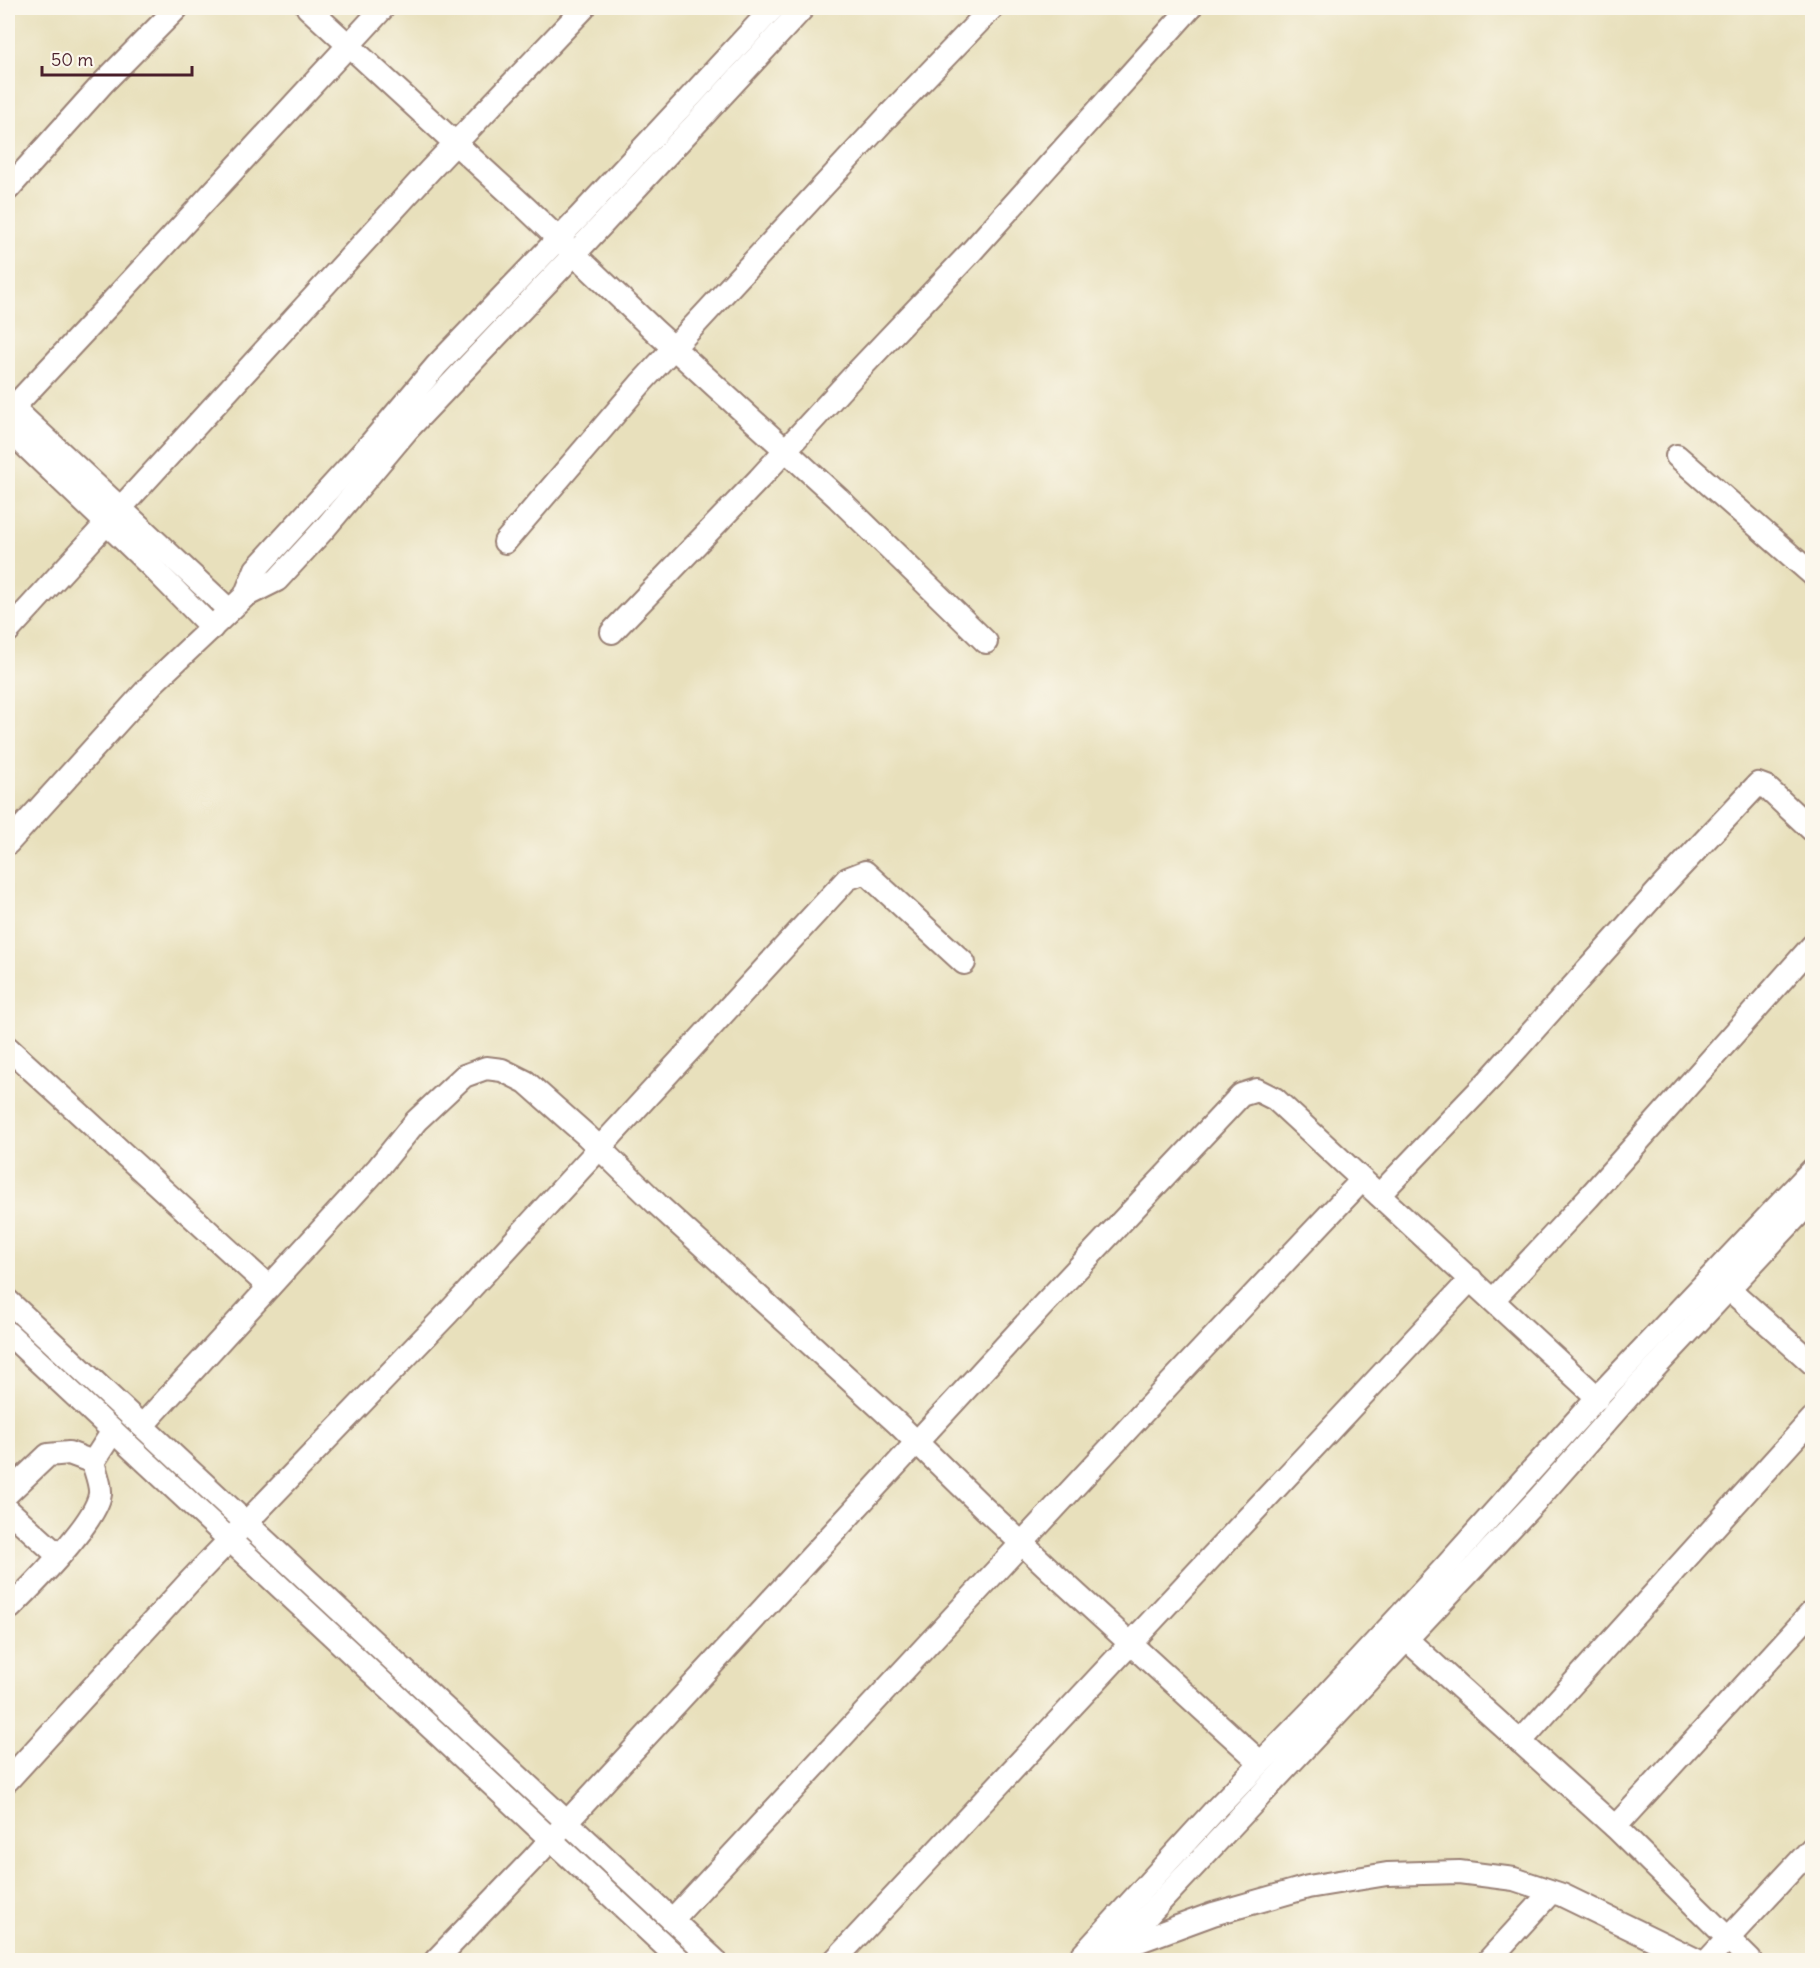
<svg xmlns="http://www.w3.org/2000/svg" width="1820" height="1968" font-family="Delius,sans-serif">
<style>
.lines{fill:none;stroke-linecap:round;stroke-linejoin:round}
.minor-casing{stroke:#998074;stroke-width:26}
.minor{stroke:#fff;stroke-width:22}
</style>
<rect width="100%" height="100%" fill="#fbf7ec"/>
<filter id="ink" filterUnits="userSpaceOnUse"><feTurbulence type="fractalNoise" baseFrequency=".0167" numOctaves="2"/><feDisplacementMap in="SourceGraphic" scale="12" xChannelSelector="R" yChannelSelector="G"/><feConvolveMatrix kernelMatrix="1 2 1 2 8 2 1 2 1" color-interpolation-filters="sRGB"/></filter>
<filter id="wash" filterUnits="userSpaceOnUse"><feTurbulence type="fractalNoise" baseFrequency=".008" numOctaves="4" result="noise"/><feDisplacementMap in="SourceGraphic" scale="24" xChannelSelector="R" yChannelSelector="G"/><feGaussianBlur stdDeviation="1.35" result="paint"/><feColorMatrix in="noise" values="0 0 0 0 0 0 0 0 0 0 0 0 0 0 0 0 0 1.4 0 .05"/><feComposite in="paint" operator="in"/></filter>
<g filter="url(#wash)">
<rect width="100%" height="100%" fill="#e8e0bc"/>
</g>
<g filter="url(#ink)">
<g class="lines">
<defs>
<g id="minor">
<path d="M 308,8 L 527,209 L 654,330 L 838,498 L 986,642"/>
<path d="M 8,189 L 104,82 L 177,8"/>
<path d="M 8,403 L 229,610"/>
<path d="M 8,413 L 108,306 L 383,8"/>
<path d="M 8,429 L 151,566 L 212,628"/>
<path d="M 1677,456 L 1812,574"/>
<path d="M 505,542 L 642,382 L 889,115 L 992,8"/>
<path d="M 245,596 L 256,569 L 371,443 L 437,365 L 580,216 L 773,8"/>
<path d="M 8,631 L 430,170 L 584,8"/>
<path d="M 612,632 L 759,479 L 857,372 L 971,252 L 1190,8"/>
<path d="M 8,843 L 152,684 L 245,596 L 277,580 L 325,528 L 408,429 L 599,228 L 803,8"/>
<path d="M 8,1048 L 269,1287"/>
<path d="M 1379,1195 L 1489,1080 L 1665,883 L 1758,784 L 1766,787 L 1812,830"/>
<path d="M 1729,1289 L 1812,1363"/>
<path d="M 1493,1300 L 1588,1198 L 1812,946"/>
<path d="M 8,1301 L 715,1960"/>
<path d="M 8,1333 L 680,1960"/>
<path d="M 142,1426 L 378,1168 L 416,1121 L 464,1076 L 486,1068 L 502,1070 L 526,1082 L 587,1136 L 657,1204 L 898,1424 L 984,1508 L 1061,1580 L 1260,1762"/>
<path d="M 8,1493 L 48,1455 L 69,1453 L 93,1462"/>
<path d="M 8,1510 L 59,1556"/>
<path d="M 11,1607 C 32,1586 96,1522 100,1494 C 101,1484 95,1471 93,1462 L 113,1431"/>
<path d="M 1406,1639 L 1615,1827 L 1750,1960"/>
<path d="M 1520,1742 L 1812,1419"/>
<path d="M 8,1780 L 190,1581 L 448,1313 L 847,879 L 865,872 L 964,963"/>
<path d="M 1615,1827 L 1812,1612"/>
<path d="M 672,1920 L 1177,1376 L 1362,1180"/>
<path d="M 1123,1947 L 1213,1914 L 1308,1887 L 1387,1874 L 1459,1872 L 1514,1879 L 1562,1895 L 1696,1960"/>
<path d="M 436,1960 L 532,1860 L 1045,1303 L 1241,1095 L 1257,1090 L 1275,1099 L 1598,1398"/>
<path d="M 835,1960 L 1471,1279"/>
<path d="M 1078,1960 L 1215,1810 L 1319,1703 L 1446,1566 L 1603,1391 L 1812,1170"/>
<path d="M 1106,1960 L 1537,1500 L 1635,1389 L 1812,1200"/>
<path d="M 1489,1960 L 1551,1892"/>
<path d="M 1708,1960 L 1812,1848"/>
</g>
</defs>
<use href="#minor" class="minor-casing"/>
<use href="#minor" class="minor"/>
</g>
</g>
<rect width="1820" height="1968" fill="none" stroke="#fbf7ec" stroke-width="30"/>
<path d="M42 66v9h150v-9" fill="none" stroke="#4a1f2b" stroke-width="3"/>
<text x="51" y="66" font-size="18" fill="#4a1f2b" stroke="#fbf7ec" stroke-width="4.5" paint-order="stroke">50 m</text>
</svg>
